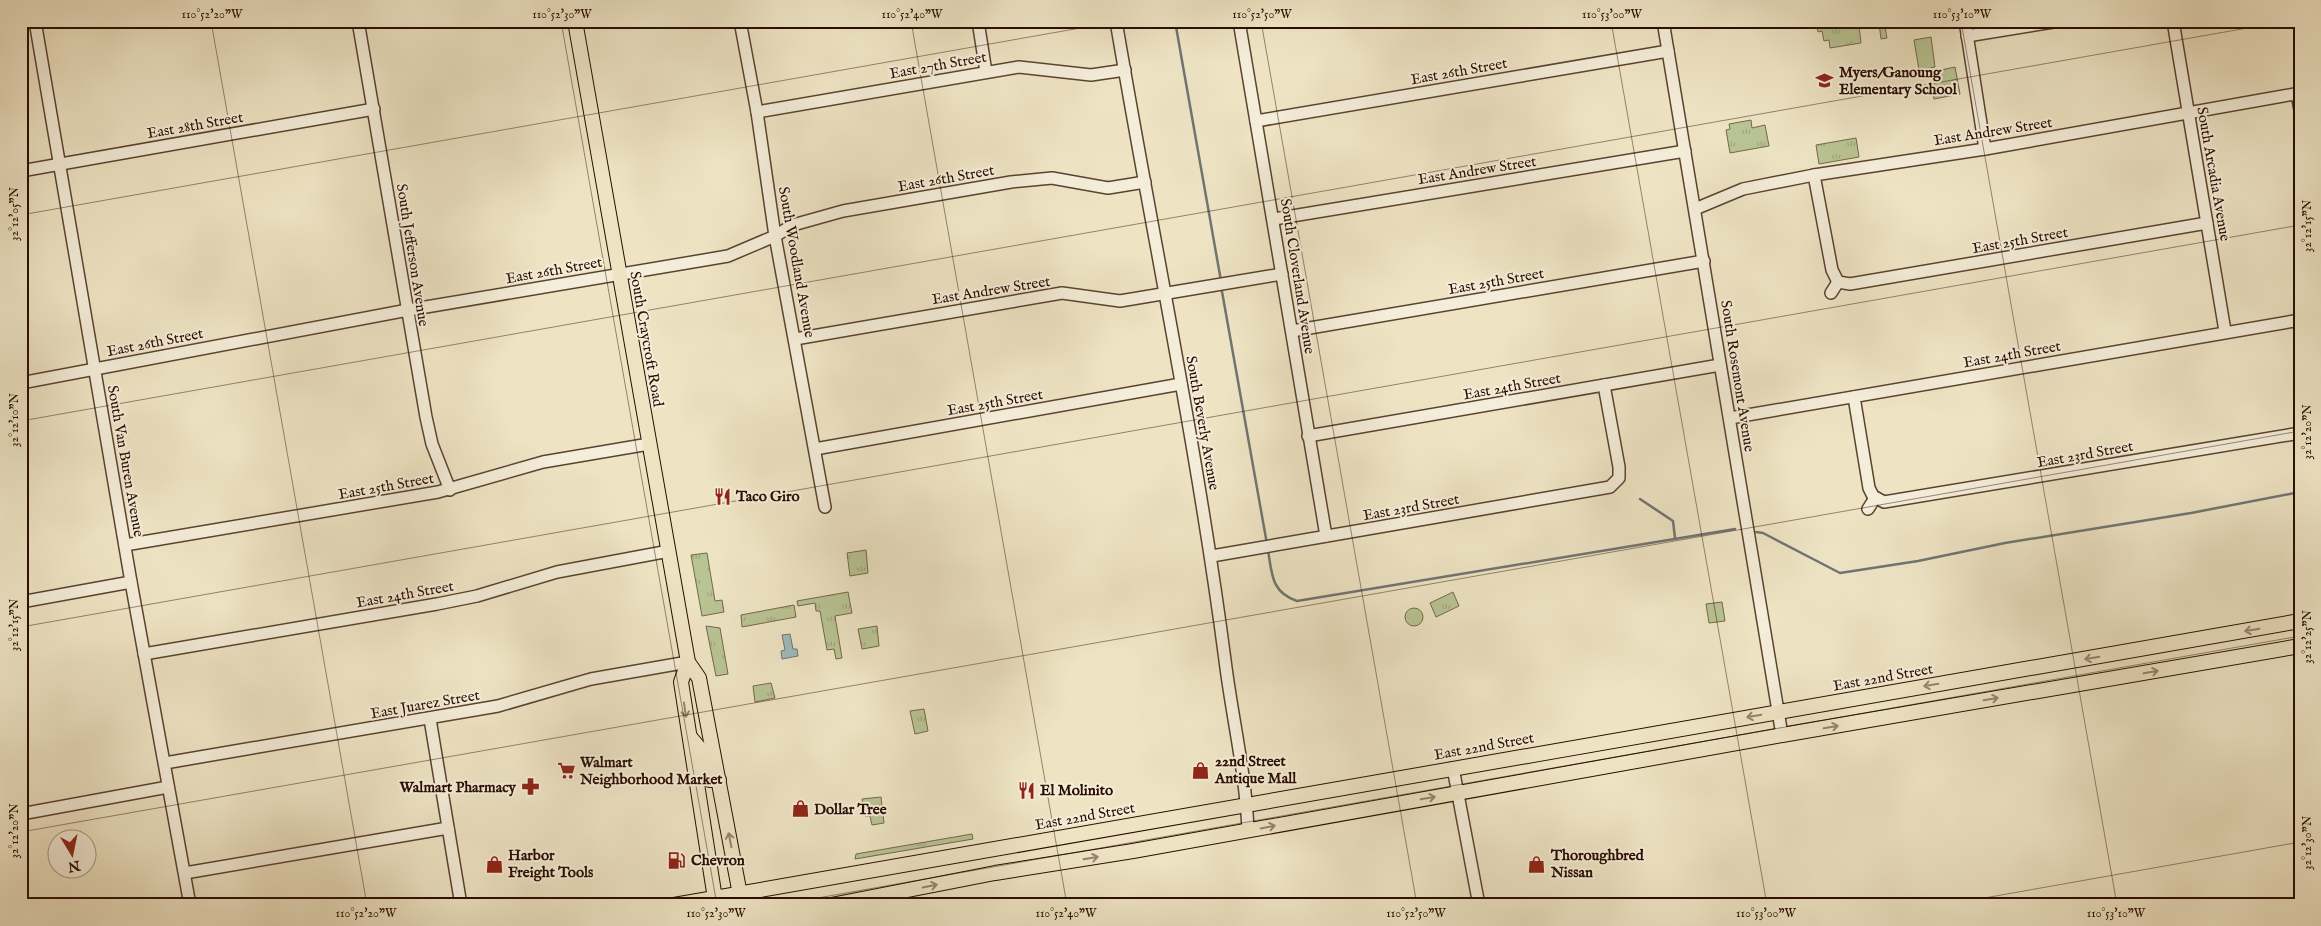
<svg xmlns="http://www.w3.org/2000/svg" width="2321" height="926" font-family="'IM FELL English',serif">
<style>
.grass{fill:url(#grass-tufts);stroke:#72684a}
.pitch{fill:#b9c494;stroke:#72684a}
.water{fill:#9fbbbf;stroke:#707573}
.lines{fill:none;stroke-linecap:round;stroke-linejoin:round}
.stream{stroke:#707573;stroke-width:2.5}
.minor-casing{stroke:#5b4231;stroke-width:14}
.major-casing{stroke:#2a0c00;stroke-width:16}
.minor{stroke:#f4edd9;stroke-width:11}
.major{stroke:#eee4c4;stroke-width:14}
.oneway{stroke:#96836c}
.ticks{fill:none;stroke:#2a0c00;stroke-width:1;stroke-opacity:0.45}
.labels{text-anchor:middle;stroke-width:4;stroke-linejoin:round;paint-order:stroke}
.street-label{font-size:15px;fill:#2a0c00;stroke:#f4edd9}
.poi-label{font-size:15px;font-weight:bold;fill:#2a0c00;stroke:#f4edd9;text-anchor:start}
.neatline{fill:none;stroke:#2a0c00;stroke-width:2}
.ticks-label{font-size:12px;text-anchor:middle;fill:#2a0c00}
</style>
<defs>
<pattern id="grass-tufts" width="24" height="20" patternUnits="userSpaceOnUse" patternTransform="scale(1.25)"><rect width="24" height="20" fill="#b9c494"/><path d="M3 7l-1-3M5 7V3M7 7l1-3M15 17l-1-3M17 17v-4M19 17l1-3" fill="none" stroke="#9fa77e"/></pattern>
</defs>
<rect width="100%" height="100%" fill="#eee4c4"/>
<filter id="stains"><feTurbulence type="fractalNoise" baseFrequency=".004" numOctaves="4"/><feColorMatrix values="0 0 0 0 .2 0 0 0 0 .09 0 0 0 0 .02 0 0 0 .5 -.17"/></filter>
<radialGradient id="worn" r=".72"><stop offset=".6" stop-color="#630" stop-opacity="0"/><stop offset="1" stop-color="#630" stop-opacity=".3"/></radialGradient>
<g class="grass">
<path d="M 1816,21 L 1884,21 L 1887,38 L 1881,39 L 1879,23 L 1859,26 L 1861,43 L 1830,48 L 1829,40 L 1824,41 L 1822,31 L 1818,32 Z"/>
<path d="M 1955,67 L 1960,94 L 1934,99 L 1931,83 L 1936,71 Z"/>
<path d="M 1751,120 L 1752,128 L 1765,125 L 1769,146 L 1730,153 L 1726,130 L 1730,129 L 1729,124 Z"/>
<path d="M 1856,138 L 1859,157 L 1819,164 L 1816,145 Z"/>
<path d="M 866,550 L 868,573 L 850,576 L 847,553 Z"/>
<path d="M 707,553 L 715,601 L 722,600 L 724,612 L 702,616 L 691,555 Z"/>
<path d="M 848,592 L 852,613 L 835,616 L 842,658 L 836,659 L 834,649 L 827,650 L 820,611 L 816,611 L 815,603 L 798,606 L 797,601 Z"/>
<path d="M 1453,592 L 1459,606 L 1436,617 L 1430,603 Z"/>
<path d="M 794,605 L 796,617 L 742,627 L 741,615 Z"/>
<circle cx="1414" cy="617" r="9"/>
<path d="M 706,626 L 720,628 L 728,674 L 716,676 Z"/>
<path d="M 877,626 L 879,646 L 862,649 L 858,629 Z"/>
<path d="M 771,683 L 775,698 L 755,702 L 753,686 Z"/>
<path d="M 924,709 L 928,731 L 915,734 L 910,711 Z"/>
<path d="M 881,797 L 884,823 L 872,825 L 870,816 L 865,816 L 862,799 Z"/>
<path d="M 972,834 L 973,839 L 855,859 L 856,854 Z"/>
</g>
<g class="pitch">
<path d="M 1931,37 L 1935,67 L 1919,70 L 1914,40 Z"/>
<path d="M 1722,602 L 1725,621 L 1709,623 L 1706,604 Z"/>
</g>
<path class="water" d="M 790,634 L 793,649 L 797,649 L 798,656 L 782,659 L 781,651 L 785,650 L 782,635 Z"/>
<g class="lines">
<g class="stream">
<path d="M 1175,21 L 1221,281"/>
<path d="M 1221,286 L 1267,544"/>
<path d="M 1640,499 L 1673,521 L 1675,538"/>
<path d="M 1756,532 L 1763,533 L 1840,573 L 1918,561 L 2005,543 L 2191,513 L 2300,492"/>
<path d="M 1268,550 C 1272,574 1271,592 1297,601 L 1735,529"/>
</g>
<defs>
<g id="minor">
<path d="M 35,21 L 131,582 L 190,905"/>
<path d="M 358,21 L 426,417 L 432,444 L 450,490"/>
<path d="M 740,21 L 757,112 L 775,236 L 825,507"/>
<path d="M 978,21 L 986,72"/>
<path d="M 1116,21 C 1152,234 1197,446 1225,660 C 1232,717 1246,774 1248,831"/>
<path d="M 1239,21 L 1326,536"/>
<path d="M 1663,21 L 1782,735"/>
<path d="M 1965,21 L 1985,149"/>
<path d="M 2173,21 L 2225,331"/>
<path d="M 1967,36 L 2060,21"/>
<path d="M 2297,94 L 2300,110"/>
<path d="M 757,112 L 1019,67 L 1091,75 L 1125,70"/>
<path d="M 1256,121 L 1668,51"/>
<path d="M 21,171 L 374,109"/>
<path d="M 1814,175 L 1832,270 L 1838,282"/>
<path d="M 1695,209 L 1743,189 L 1814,175 L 1985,149 L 2300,93"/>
<path d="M 1274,219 L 1685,151"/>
<path d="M 1838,282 L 1850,284 L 2207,223"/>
<path d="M 1831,293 L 1838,282"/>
<path d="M 1292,331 L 1704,261"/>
<path d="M 795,339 L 1062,293 L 1120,301 L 1282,274"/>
<path d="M 21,383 L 408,310 L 728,256 L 775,236 L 793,225 L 843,211 L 1011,182 L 1052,178 L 1108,188 L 1145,182"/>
<path d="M 1854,397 L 1869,488 L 1873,496 L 1884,502 L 2300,433"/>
<path d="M 1730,418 L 2300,320"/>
<path d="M 1308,436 L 1720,365"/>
<path d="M 815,449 L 1181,384"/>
<path d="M 1868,509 L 1875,498"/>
<path d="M 125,545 L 438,492 L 543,462 L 649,444"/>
<path d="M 1212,556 L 1610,487 L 1619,478 L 1619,467 L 1604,385"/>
<path d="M 21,602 L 131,582"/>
<path d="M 144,654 L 437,604 L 477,596 L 557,572 L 669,551"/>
<path d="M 430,719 L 461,905"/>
<path d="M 165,763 L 498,706 L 591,679 L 688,662"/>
<path d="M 1453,768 L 1479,905"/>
<path d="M 21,814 L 168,787"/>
<path d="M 185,873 L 448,828"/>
</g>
<g id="major">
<path d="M 575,21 L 688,662 L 699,678 L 742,905"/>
<path d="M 688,662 L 681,682 L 716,905"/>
<path d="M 691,738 L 701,750 L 708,778 L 710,780 L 719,780"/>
<path d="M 674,905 L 2300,621"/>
<path d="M 831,905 L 995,873 L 1133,851 L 1782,735 L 2300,646"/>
</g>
</defs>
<use href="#minor" class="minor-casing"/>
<use href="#major" class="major-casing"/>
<use href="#minor" class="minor"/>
<use href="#major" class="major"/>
</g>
<defs><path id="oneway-shaft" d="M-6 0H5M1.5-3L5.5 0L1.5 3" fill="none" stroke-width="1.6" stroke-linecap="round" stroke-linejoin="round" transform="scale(1.25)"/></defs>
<g class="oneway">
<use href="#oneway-shaft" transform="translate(2252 630) rotate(170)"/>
<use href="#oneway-shaft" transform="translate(2092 658) rotate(170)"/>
<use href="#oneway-shaft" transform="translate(2151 672) rotate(-10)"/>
<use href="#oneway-shaft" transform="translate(1931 685) rotate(170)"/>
<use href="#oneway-shaft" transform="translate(1991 699) rotate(-10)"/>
<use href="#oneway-shaft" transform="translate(685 710) rotate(82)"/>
<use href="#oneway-shaft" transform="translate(1754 716) rotate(170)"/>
<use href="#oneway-shaft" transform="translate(1831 727) rotate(-10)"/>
<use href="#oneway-shaft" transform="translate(1428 798) rotate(-10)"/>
<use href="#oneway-shaft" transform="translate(1268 827) rotate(-11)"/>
<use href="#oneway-shaft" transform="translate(730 840) rotate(-101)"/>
<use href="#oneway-shaft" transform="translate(1091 858) rotate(-9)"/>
<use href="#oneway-shaft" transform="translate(930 886) rotate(-11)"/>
</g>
<path class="ticks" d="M 211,21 L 367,905M 561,21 L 717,905M 911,21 L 1067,905M 1261,21 L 1417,905M 1611,21 L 1767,905M 1961,21 L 2117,905M 21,215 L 1120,21M 21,421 L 2287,21M 21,627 L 2300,225M 21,832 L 2300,431M 778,905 L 2300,636M 1945,905 L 2300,842"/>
<defs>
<symbol id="school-bare" viewBox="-9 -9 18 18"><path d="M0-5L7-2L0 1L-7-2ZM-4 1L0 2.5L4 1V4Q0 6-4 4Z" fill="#8f2418" stroke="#f4edd9" stroke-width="2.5" paint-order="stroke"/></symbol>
<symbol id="restaurant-bare" viewBox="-9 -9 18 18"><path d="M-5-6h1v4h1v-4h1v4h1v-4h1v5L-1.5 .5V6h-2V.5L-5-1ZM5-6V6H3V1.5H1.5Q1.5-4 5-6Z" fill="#8f2418" stroke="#f4edd9" stroke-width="2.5" paint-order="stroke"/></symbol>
<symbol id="shop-bare" viewBox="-9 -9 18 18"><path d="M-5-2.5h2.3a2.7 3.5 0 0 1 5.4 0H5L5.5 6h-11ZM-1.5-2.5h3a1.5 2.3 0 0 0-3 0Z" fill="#8f2418" stroke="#f4edd9" stroke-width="2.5" paint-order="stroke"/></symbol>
<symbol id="supermarket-bare" viewBox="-9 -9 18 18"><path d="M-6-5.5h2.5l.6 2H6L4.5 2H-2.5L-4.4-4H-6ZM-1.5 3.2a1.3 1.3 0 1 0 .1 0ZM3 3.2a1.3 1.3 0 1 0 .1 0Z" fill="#8f2418" stroke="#f4edd9" stroke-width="2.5" paint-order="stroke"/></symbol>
<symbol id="pharmacy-bare" viewBox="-9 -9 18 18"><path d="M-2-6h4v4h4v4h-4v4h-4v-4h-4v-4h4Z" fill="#8f2418" stroke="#f4edd9" stroke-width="2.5" paint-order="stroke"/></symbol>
<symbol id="fuel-bare" viewBox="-9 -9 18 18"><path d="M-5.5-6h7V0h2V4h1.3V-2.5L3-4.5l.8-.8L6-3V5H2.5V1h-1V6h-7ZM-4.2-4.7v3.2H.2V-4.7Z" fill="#8f2418" stroke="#f4edd9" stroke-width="2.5" paint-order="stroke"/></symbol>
</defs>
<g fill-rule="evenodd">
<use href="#school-bare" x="1812" y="68" width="25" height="25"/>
<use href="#restaurant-bare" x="710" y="484" width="25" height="25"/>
<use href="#shop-bare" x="1188" y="758" width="25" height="25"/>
<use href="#supermarket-bare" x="554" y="758" width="25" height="25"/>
<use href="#pharmacy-bare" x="518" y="774" width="25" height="25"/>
<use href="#restaurant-bare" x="1014" y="778" width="25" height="25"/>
<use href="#shop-bare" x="788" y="796" width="25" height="25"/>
<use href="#fuel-bare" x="664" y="848" width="25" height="25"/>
<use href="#shop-bare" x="482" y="852" width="25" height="25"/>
<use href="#shop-bare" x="1524" y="852" width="25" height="25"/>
</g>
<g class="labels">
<g class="street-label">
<text transform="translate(938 65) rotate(-10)" y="5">East 27th Street</text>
<text transform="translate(1459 71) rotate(-10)" y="5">East 26th Street</text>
<text transform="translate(195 125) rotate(-10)" y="5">East 28th Street</text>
<text transform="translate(1993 131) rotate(-9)" y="5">East Andrew Street</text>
<text transform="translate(1477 170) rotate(-9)" y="5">East Andrew Street</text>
<text transform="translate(2214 174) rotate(80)" y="5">South Arcadia Avenue</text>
<text transform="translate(946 178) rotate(-10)" y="5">East 26th Street</text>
<text transform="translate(2020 240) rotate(-10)" y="5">East 25th Street</text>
<text transform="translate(413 255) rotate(81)" y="5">South Jefferson Avenue</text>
<text transform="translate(797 262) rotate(80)" y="5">South Woodland Avenue</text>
<text transform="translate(554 270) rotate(-10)" y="5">East 26th Street</text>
<text transform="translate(1298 276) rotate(81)" y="5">South Cloverland Avenue</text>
<text transform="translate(1496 281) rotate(-10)" y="5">East 25th Street</text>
<text transform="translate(991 290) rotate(-9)" y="5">East Andrew Street</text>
<text transform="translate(647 339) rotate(80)" y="5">South Craycroft Road</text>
<text transform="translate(155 342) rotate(-11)" y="5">East 26th Street</text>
<text transform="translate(2012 354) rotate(-10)" y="5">East 24th Street</text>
<text transform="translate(1738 376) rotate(81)" y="5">South Rosemont Avenue</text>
<text transform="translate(1512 386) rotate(-10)" y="5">East 24th Street</text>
<text transform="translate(995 402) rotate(-10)" y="5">East 25th Street</text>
<text transform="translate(1203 423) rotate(80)" y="5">South Beverly Avenue</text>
<text transform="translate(2085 454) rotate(-10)" y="5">East 23rd Street</text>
<text transform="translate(126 461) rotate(80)" y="5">South Van Buren Avenue</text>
<text transform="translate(386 486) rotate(-10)" y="5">East 25th Street</text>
<text transform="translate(1411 507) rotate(-10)" y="5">East 23rd Street</text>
<text transform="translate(405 594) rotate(-10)" y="5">East 24th Street</text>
<text transform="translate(1883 677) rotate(-10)" y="5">East 22nd Street</text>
<text transform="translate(425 704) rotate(-10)" y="5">East Juarez Street</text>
<text transform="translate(1484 746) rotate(-10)" y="5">East 22nd Street</text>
<text transform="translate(1085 816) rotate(-10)" y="5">East 22nd Street</text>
</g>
<g class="poi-label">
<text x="1839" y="77">Myers/Ganoung<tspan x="1839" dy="17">Elementary School</tspan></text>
<text x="736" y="501">Taco Giro</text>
<text x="1215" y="766">22nd Street<tspan x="1215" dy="17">Antique Mall</tspan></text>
<text x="580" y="767">Walmart<tspan x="580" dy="17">Neighborhood Market</tspan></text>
<text x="516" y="792" text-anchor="end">Walmart Pharmacy</text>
<text x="1040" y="795">El Molinito</text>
<text x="814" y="814">Dollar Tree</text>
<text x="508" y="860">Harbor<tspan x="508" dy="17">Freight Tools</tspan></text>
<text x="1551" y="860">Thoroughbred<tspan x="1551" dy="17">Nissan</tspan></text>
<text x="691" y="865">Chevron</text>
</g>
</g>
<rect width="2321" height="926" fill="none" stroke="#eee4c4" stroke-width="55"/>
<g transform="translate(72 854) rotate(170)"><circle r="24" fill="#f4edd9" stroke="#a39382"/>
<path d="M0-4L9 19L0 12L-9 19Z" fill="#8f2418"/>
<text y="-8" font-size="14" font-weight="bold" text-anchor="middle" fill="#2a0c00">N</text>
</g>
<rect x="28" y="28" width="2266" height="870" class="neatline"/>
<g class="ticks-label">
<text x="212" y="18">110°52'20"W</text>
<text x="562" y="18">110°52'30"W</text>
<text x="912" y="18">110°52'40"W</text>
<text x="1262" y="18">110°52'50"W</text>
<text x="1612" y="18">110°53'00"W</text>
<text x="1962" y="18">110°53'10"W</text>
<text transform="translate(14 214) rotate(-90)" y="4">32°12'05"N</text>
<text transform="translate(2307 226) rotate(-90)" y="4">32°12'15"N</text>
<text transform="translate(14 420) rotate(-90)" y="4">32°12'10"N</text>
<text transform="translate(2307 432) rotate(-90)" y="4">32°12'20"N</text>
<text transform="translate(14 625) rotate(-90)" y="4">32°12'15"N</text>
<text transform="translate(2307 637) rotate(-90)" y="4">32°12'25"N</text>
<text transform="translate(14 831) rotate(-90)" y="4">32°12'20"N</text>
<text transform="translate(2307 843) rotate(-90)" y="4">32°12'30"N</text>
<text x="366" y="917">110°52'20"W</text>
<text x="716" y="917">110°52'30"W</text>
<text x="1066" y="917">110°52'40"W</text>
<text x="1416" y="917">110°52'50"W</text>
<text x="1766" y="917">110°53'00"W</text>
<text x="2116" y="917">110°53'10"W</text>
</g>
<rect width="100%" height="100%" filter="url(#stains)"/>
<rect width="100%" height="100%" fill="url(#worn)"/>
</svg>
